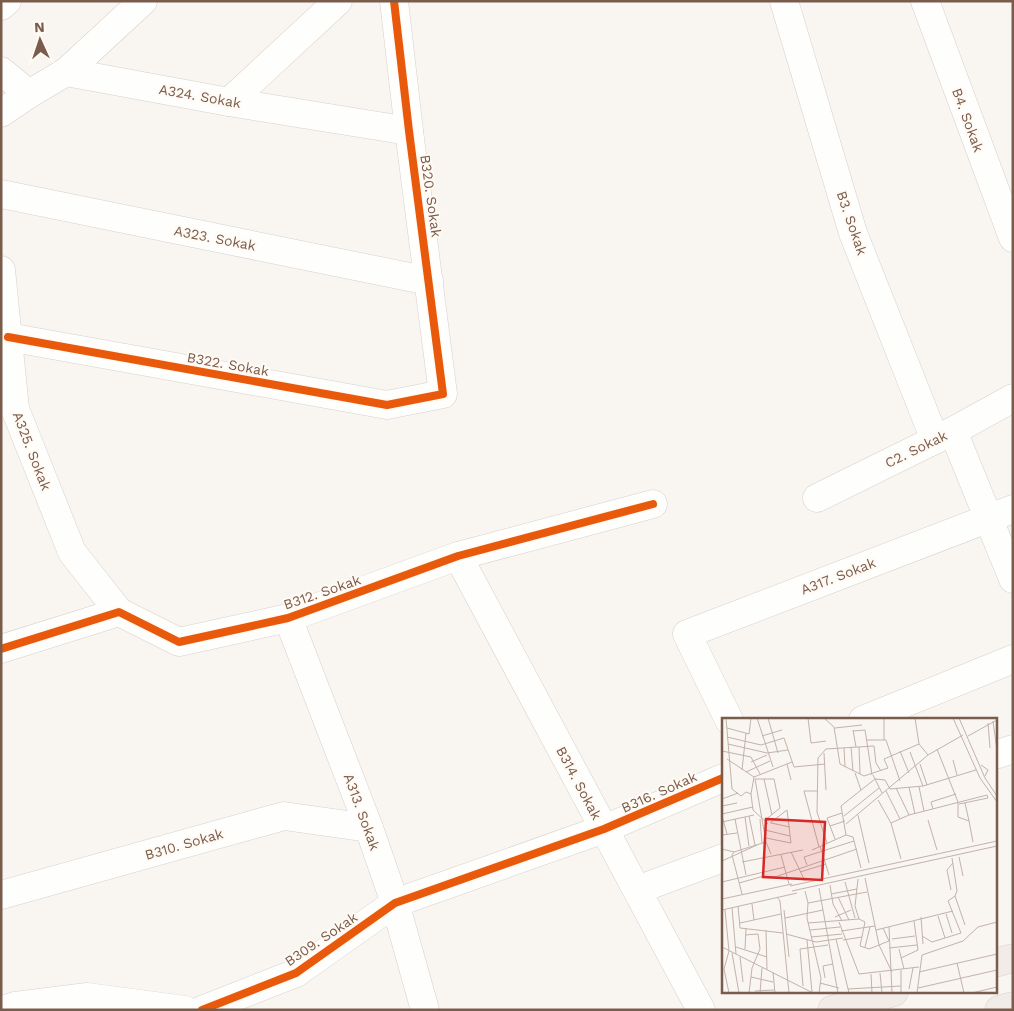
<svg xmlns="http://www.w3.org/2000/svg" width="1014" height="1011" font-family="'Work Sans',sans-serif">
<style>
.lines{fill:none;stroke-linecap:round;stroke-linejoin:round}
.minor-casing{stroke:#d7d1cb;stroke-width:29}
.trunk-casing{stroke:#dad1cc;stroke-width:29}
.minor{stroke:#fefefd;stroke-width:28}
.trunk{stroke:#f2ece8;stroke-width:28}
.cycleway-casing{stroke:#fffaf3;stroke-width:11}
.cycleway{stroke:#e8590c;stroke-width:8}
.labels{text-anchor:middle;stroke-width:4;stroke-linejoin:round;paint-order:stroke}
.street-label{font-size:14px;fill:#7a5c4d;stroke:#fffaf3}
.inset-road{fill:none;stroke:#c2b3aa;stroke-width:1}
.view{fill:#d62828;fill-opacity:0.15;stroke:#d62828;stroke-width:2.5}
.inset-edge{fill:none;stroke:#7a5c4d;stroke-width:2.5}
</style>
<rect width="100%" height="100%" fill="#f9f5f0"/>
<g class="lines">
<defs>
<g id="minor">
<path d="M 784,1 L 853,233 L 935,440"/>
<path d="M 925,1 L 1013,238"/>
<path d="M 1,6 L 7,1"/>
<path d="M 1,71 L 29,94"/>
<path d="M 66,72 L 143,1"/>
<path d="M 229,102 L 338,1"/>
<path d="M 1,113 L 29,94 L 66,72 L 229,102 L 409,131"/>
<path d="M 1,194 L 429,281"/>
<path d="M 1,270 L 15,409 L 72,552 L 119,612"/>
<path d="M 8,337 L 387,405 L 443,394 L 409,131 L 394,1"/>
<path d="M 953,431 L 1013,579"/>
<path d="M 817,498 L 953,431 L 1013,398"/>
<path d="M 458,556 L 701,1010"/>
<path d="M 288,618 L 369,828 L 395,903 L 425,1010"/>
<path d="M 1,649 L 119,612 L 179,642 L 288,618 L 458,556 L 653,504"/>
<path d="M 729,720 L 687,634 L 1013,509"/>
<path d="M 863,720 L 1013,659"/>
<path d="M 995,755 L 1013,749"/>
<path d="M 637,890 L 723,858"/>
<path d="M 1,895 L 284,816 L 369,828"/>
<path d="M 3,1010 L 15,1006 L 87,997 L 185,1010"/>
<path d="M 202,1010 L 296,973 L 395,903 L 604,829 L 723,778"/>
</g>
<g id="trunk">
<path d="M 995,963 L 1013,958"/>
<path d="M 832,1010 L 894,992"/>
<path d="M 999,1010 L 1013,1006"/>
</g>
</defs>
<use href="#minor" class="minor-casing"/>
<use href="#trunk" class="trunk-casing"/>
<use href="#minor" class="minor"/>
<use href="#trunk" class="trunk"/>
<defs>
<g id="cycleway">
<path d="M 8,337 L 387,405 L 443,394 L 409,131 L 394,1"/>
<path d="M 1,649 L 119,612 L 179,642 L 288,618 L 458,556 L 653,504"/>
<path d="M 202,1010 L 296,973 L 395,903 L 604,829 L 723,778"/>
</g>
</defs>
<use href="#cycleway" class="cycleway-casing"/>
<use href="#cycleway" class="cycleway"/>
</g>
<g class="labels">
<g class="street-label">
<text transform="translate(200 96) rotate(10)" y="5">A324. Sokak</text>
<text transform="translate(968 120) rotate(70)" y="5">B4. Sokak</text>
<text transform="translate(431 196) rotate(82)" y="5">B320. Sokak</text>
<text transform="translate(852 223) rotate(71)" y="5">B3. Sokak</text>
<text transform="translate(215 238) rotate(11)" y="5">A323. Sokak</text>
<text transform="translate(228 364) rotate(10)" y="5">B322. Sokak</text>
<text transform="translate(916 449) rotate(-26)" y="5">C2. Sokak</text>
<text transform="translate(32 451) rotate(69)" y="5">A325. Sokak</text>
<text transform="translate(838 576) rotate(-21)" y="5">A317. Sokak</text>
<text transform="translate(322 592) rotate(-19)" y="5">B312. Sokak</text>
<text transform="translate(579 783) rotate(62)" y="5">B314. Sokak</text>
<text transform="translate(659 792) rotate(-24)" y="5">B316. Sokak</text>
<text transform="translate(362 812) rotate(70)" y="5">A313. Sokak</text>
<text transform="translate(184 844) rotate(-16)" y="5">B310. Sokak</text>
<text transform="translate(321 939) rotate(-34)" y="5">B309. Sokak</text>
</g>
</g>
<g transform="translate(722 718)">
<rect width="275" height="275" fill="#f9f5f0"/>
<path class="inset-road" d="M 4,0 L 10,71M 35,0 L 51,49M 46,0 L 56,35M 86,0 L 89,25 L 104,23M 102,0 L 112,9 L 118,46 L 142,58 L 166,50 L 162,41 L 197,26M 193,0 L 197,26 L 206,37M 231,0 L 258,60 L 275,84M 237,0 L 263,60 L 275,78M 271,3 L 275,32M 266,5 L 268,30M 5,10 L 27,16 L 29,0M 113,10 L 140,7M 131,12 L 134,29M 131,13 L 143,12 L 150,57M 40,18 L 60,12M 246,18 L 275,2M 5,19 L 39,27 L 62,20 L 72,49 L 103,46M 144,22 L 164,22 L 178,63M 162,22 L 162,0M 6,26 L 45,35 L 66,32M 129,29 L 131,53M 137,29 L 138,56M 122,30 L 123,49M 215,31 L 236,84 L 236,99 L 247,103 L 251,124M 0,33 L 29,39 L 38,56M 178,33 L 187,55M 188,34 L 201,68M 102,35 L 104,72M 5,41 L 32,59 L 29,76 L 31,92 L 46,106M 231,42 L 235,57M 29,44 L 45,37M 65,46 L 69,62M 198,46 L 205,67M 259,47 L 266,52 L 263,58M 20,52 L 24,15M 24,54 L 48,43M 133,55 L 139,72M 151,57 L 160,75M 32,59 L 70,44M 42,61 L 50,97M 187,69 L 193,96M 197,69 L 202,93M 174,70 L 187,97M 10,71 L 19,78 L 24,74 L 29,76M 95,73 L 82,73 L 97,129M 164,73 L 178,101M 0,81 L 16,75M 156,82 L 169,105 L 179,141M 243,85 L 247,103M 237,86 L 266,80 L 265,77M 0,88 L 15,85M 211,91 L 209,84 L 234,76M 0,96 L 31,89M 136,97 L 147,145M 0,98 L 5,116M 27,98 L 33,127M 122,98 L 157,70M 23,99 L 27,128M 13,101 L 24,157M 38,101 L 40,125M 206,102 L 215,132M 42,103 L 58,90 L 52,61 L 33,61 L 44,124 L 49,136M 0,104 L 32,97M 49,105 L 68,109M 169,105 L 187,97 L 265,77M 124,106 L 206,37 L 241,17M 108,108 L 123,103M 43,112 L 68,118M 0,117 L 15,115M 124,117 L 119,88 L 153,61 L 163,62 L 168,71 L 201,68 L 254,52M 124,117 L 131,119 L 139,150M 44,120 L 69,125 L 65,92 L 48,105M 113,121 L 105,100 L 120,95M 105,125 L 95,94 L 96,40 L 104,31 L 152,28 L 154,45 L 159,53M 98,128 L 107,157M 0,131 L 12,134 L 44,124M 90,132 L 124,117M 12,134 L 10,137 L 20,176M 69,134 L 83,163M 59,137 L 67,166M 237,139 L 241,158M 230,140 L 235,173 L 233,178M 0,143 L 35,127M 20,144 L 81,132M 85,147 L 82,139 L 132,123M 78,154 L 104,146M 143,160 L 157,227 L 170,254M 136,161 L 133,188 L 137,201 L 143,204 L 138,228 L 147,231 L 167,223 L 161,210M 0,164 L 63,149M 123,164 L 133,200M 17,165 L 42,158 L 53,159 L 135,131M 108,167 L 111,186 L 120,203M 68,168 L 275,123M 97,170 L 116,275M 229,172 L 225,152 L 231,145M 70,173 L 275,128M 83,173 L 86,185 L 85,200 L 99,260 L 97,275M 109,176 L 135,171M 233,178 L 243,207M 55,179 L 58,183 L 67,275M 116,179 L 127,202M 0,181 L 70,166M 86,185 L 145,174M 30,186 L 32,202M 16,188 L 18,210 L 61,215M 10,190 L 14,236M 0,192 L 75,175M 3,192 L 7,233M 62,192 L 67,239M 224,196 L 230,215M 216,198 L 223,220M 113,199 L 129,192M 199,199 L 201,226M 63,200 L 101,192M 117,204 L 137,256M 18,205 L 59,196M 86,205 L 137,201M 167,209 L 170,275M 44,212 L 45,252M 88,212 L 118,209M 154,212 L 231,193M 119,213 L 153,208M 64,216 L 94,224 L 121,220M 23,217 L 36,216 L 38,231 L 30,250 L 27,275M 200,218 L 210,224 L 239,215 L 226,183 L 233,178M 89,219 L 120,216M 114,221 L 127,275M 170,221 L 193,218M 85,222 L 90,274M 121,222 L 140,219M 0,229 L 91,275M 14,229 L 45,239M 143,229 L 148,209M 167,230 L 195,227M 23,231 L 24,210M 177,231 L 182,251M 7,233 L 2,251 L 7,275M 10,235 L 17,275M 18,239 L 21,264M 179,240 L 196,232 L 192,203M 235,245 L 242,275M 179,252 L 179,275M 51,254 L 53,275M 197,254 L 275,236M 158,255 L 160,275M 137,256 L 197,249M 149,256 L 150,275M 29,259 L 51,264M 103,260 L 101,248 L 111,246M 98,265 L 117,270M 81,268 L 78,231 L 106,227M 196,270 L 275,252M 126,271 L 179,268M 187,271 L 191,250M 33,273 L 52,272M 38,275 L 40,250M 195,275 L 200,237 L 241,223 L 256,209 L 275,204M 250,275 L 275,269"/>
<path class="view" d="M 44,101 L 103,104 L 100,162 L 41,159 Z"/>
<rect width="275" height="275" class="inset-edge"/>
</g>
<rect width="1014" height="1011" fill="none" stroke="#7a5c4d" stroke-width="5"/>
<g transform="translate(40 40) rotate(357)" stroke="#fffaf3" stroke-width="4" paint-order="stroke">
<path d="M0-4L9 19L0 12L-9 19Z" fill="#7a5c4d"/>
<text y="-8" font-size="14" font-weight="bold" text-anchor="middle" fill="#7a5c4d">N</text>
</g>
</svg>
